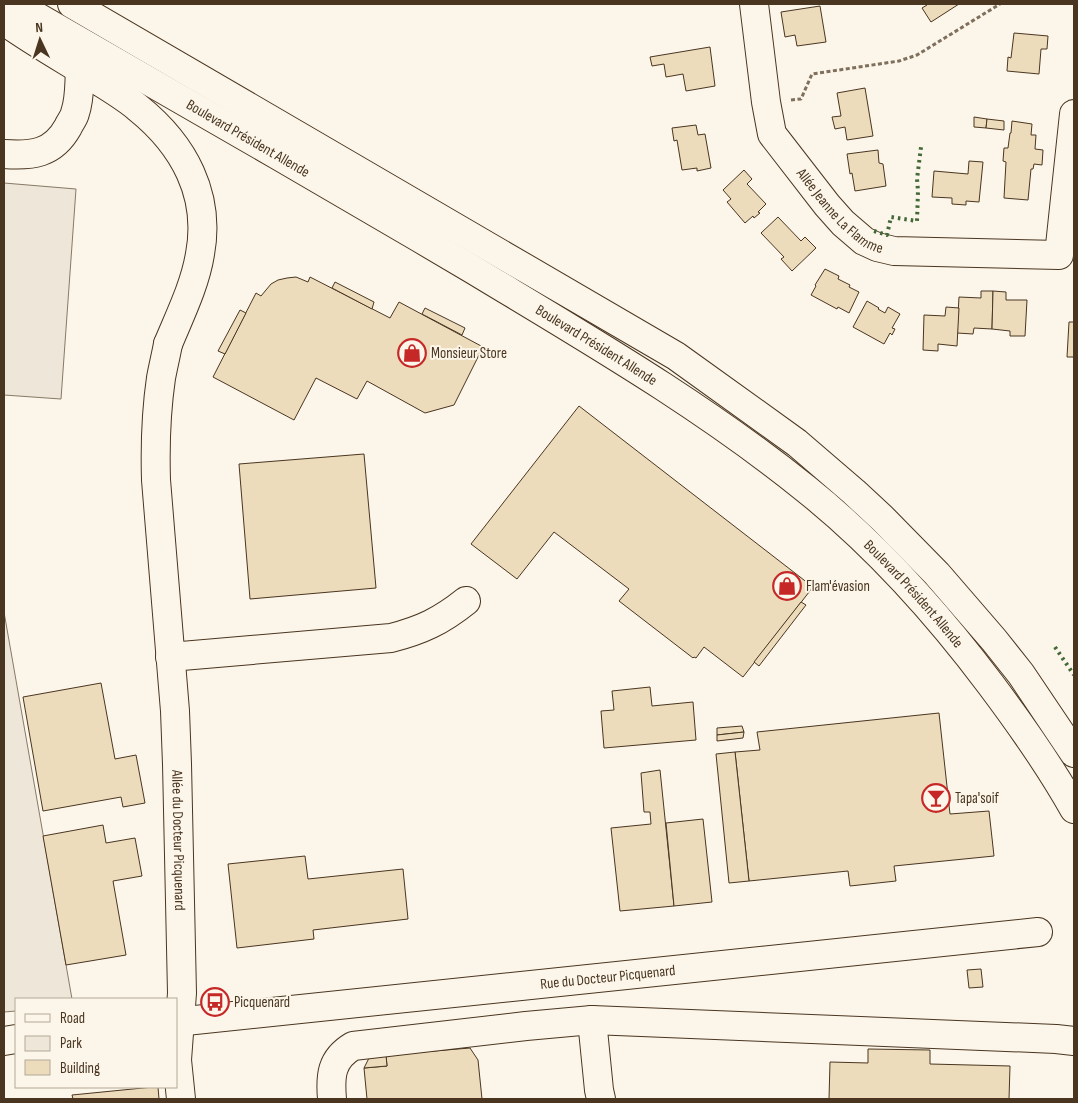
<svg xmlns="http://www.w3.org/2000/svg" width="1078" height="1103" font-family="'Sofia Sans Condensed',sans-serif">
<style>
.green{fill:#ede6d9;stroke:#887966}
.building{fill:#ecdcbc;stroke:#4a3520}
.lines{fill:none;stroke-linecap:round;stroke-linejoin:round}
.minor-casing{stroke:#4a3520;stroke-width:30}
.major-casing{stroke:#4a3520;stroke-width:30}
.path{stroke:#7f6f5c;stroke-width:3;stroke-dasharray:4 2.5;stroke-linecap:butt}
.minor{stroke:#fbf6e9;stroke-width:28}
.major{stroke:#fbf6e9;stroke-width:28}
.hedge{stroke:#436837;stroke-width:4;stroke-dasharray:2.5 4;stroke-linecap:butt}
.labels{text-anchor:middle;stroke-width:4;stroke-linejoin:round;paint-order:stroke}
.street-label{font-size:15px;fill:#4a3520;stroke:#fbf6e9}
.poi-label{font-size:15px;fill:#4a3520;stroke:#fbf6e9;text-anchor:start}
</style>
<rect width="100%" height="100%" fill="#fbf6e9"/>
<g class="green">
<path d="M 4,183 L 76,189 L 61,399 L 4,395 Z"/>
<path d="M 4,612 L 72,999 L 16,999 L 16,1011 L 4,1012 Z"/>
</g>
<g class="building">
<path d="M 926,4 L 959,4 L 931,22 L 922,8 L 927,5 Z"/>
<path d="M 820,6 L 826,42 L 797,46 L 795,35 L 785,37 L 781,12 Z"/>
<path d="M 1014,33 L 1048,36 L 1047,49 L 1041,49 L 1039,74 L 1007,71 L 1008,57 L 1011,58 Z"/>
<path d="M 710,47 L 715,86 L 686,91 L 683,74 L 666,77 L 664,64 L 652,66 L 650,57 Z"/>
<path d="M 865,88 L 873,136 L 847,140 L 845,127 L 835,129 L 832,117 L 841,116 L 837,93 Z"/>
<path d="M 974,117 L 987,119 L 986,128 L 974,127 Z"/>
<path d="M 987,119 L 1004,121 L 1004,130 L 986,128 Z"/>
<path d="M 1012,121 L 1032,124 L 1031,135 L 1036,135 L 1035,149 L 1043,150 L 1042,165 L 1034,164 L 1033,169 L 1031,169 L 1028,200 L 1004,198 L 1006,162 L 1003,161 L 1004,148 L 1008,148 L 1010,133 L 1011,133 Z"/>
<path d="M 696,125 L 698,135 L 705,134 L 711,168 L 697,171 L 697,168 L 682,170 L 677,140 L 674,141 L 672,128 Z"/>
<path d="M 878,150 L 879,163 L 883,164 L 886,186 L 855,191 L 852,173 L 850,174 L 847,154 Z"/>
<path d="M 969,161 L 983,162 L 979,202 L 966,201 L 966,205 L 952,204 L 952,198 L 932,197 L 934,171 L 968,174 Z"/>
<path d="M 744,170 L 752,179 L 747,184 L 766,204 L 758,212 L 760,213 L 754,218 L 753,216 L 745,223 L 727,202 L 731,199 L 723,190 Z"/>
<path d="M 778,217 L 801,241 L 805,237 L 816,248 L 792,271 L 781,259 L 784,257 L 761,233 Z"/>
<path d="M 825,269 L 839,276 L 838,279 L 850,285 L 849,287 L 859,292 L 849,313 L 838,307 L 837,309 L 811,295 L 816,286 L 815,285 Z"/>
<path d="M 296,277 L 308,282 L 310,277 L 390,318 L 399,302 L 483,347 L 454,405 L 425,413 L 367,381 L 357,399 L 316,378 L 294,420 L 213,377 L 256,293 L 261,296 L 271,284 L 278,280 L 287,278 Z"/>
<path d="M 335,282 L 374,302 L 372,309 L 332,288 Z"/>
<path d="M 981,291 L 993,291 L 992,329 L 974,328 L 973,334 L 957,333 L 959,297 L 981,298 Z"/>
<path d="M 993,291 L 1006,292 L 1006,300 L 1027,300 L 1025,336 L 1010,336 L 1010,331 L 992,329 Z"/>
<path d="M 867,301 L 879,308 L 878,309 L 885,313 L 888,307 L 900,314 L 892,328 L 895,329 L 892,335 L 890,333 L 884,344 L 853,327 Z"/>
<path d="M 946,307 L 959,308 L 957,346 L 938,344 L 938,351 L 923,350 L 924,315 L 945,316 Z"/>
<path d="M 425,308 L 465,328 L 462,335 L 422,314 Z"/>
<path d="M 240,310 L 246,313 L 225,354 L 218,351 Z"/>
<path d="M 1069,322 L 1074,322 L 1074,357 L 1067,357 Z"/>
<path d="M 579,406 L 813,587 L 743,677 L 704,647 L 696,658 L 694,657 L 693,658 L 619,601 L 629,589 L 554,532 L 517,579 L 471,544 Z"/>
<path d="M 364,454 L 376,588 L 250,599 L 239,464 Z"/>
<path d="M 801,602 L 806,605 L 759,666 L 754,662 Z"/>
<path d="M 101,683 L 115,759 L 136,755 L 145,803 L 123,807 L 121,797 L 43,811 L 23,697 Z"/>
<path d="M 650,687 L 652,706 L 693,702 L 696,740 L 604,748 L 601,711 L 614,710 L 612,691 Z"/>
<path d="M 939,713 L 950,814 L 989,811 L 994,856 L 894,866 L 896,881 L 850,886 L 848,871 L 749,881 L 735,752 L 760,750 L 757,732 Z"/>
<path d="M 742,726 L 744,732 L 717,735 L 717,728 Z"/>
<path d="M 744,732 L 743,738 L 717,741 L 717,735 Z"/>
<path d="M 735,752 L 749,881 L 729,883 L 716,754 Z"/>
<path d="M 660,770 L 674,906 L 620,911 L 611,828 L 651,824 L 650,812 L 644,812 L 641,773 Z"/>
<path d="M 703,819 L 712,902 L 674,906 L 666,823 Z"/>
<path d="M 103,825 L 106,843 L 135,838 L 142,876 L 113,881 L 126,955 L 66,965 L 43,836 Z"/>
<path d="M 305,856 L 308,879 L 403,869 L 408,919 L 313,930 L 314,939 L 237,948 L 228,864 Z"/>
<path d="M 981,969 L 983,987 L 969,988 L 967,970 Z"/>
<path d="M 470,1048 L 478,1060 L 482,1099 L 367,1099 L 364,1068 L 387,1066 L 386,1055 Z"/>
<path d="M 868,1049 L 930,1050 L 930,1064 L 1010,1066 L 1009,1099 L 829,1099 L 830,1062 L 868,1063 Z"/>
<path d="M 386,1055 L 387,1066 L 364,1068 L 370,1056 Z"/>
<path d="M 153,1087 L 158,1087 L 159,1099 L 73,1099 L 72,1095 Z"/>
</g>
<g class="lines">
<defs>
<g id="minor">
<path id="s1" d="M 754,4 L 766,102 L 772,134 L 827,205 L 843,223 L 864,241 L 877,247 L 894,251 L 1059,255 L 1074,114"/>
<path id="s2" d="M 168,344 C 166,355 163,367 161,378 C 156,412 155,446 156,480 L 175,711 L 177,764 L 182,993 L 177,1060 L 181,1099"/>
<path d="M 170,657 L 391,638 C 422,630 441,621 466,601"/>
<path d="M 592,1020 L 599,1090 L 601,1099"/>
<path id="s3" d="M 176,1022 L 1038,932"/>
<path d="M 4,1041 L 16,1039"/>
<path d="M 332,1099 C 330,1076 331,1059 353,1046 L 526,1026 L 592,1020 L 1056,1039 L 1074,1041"/>
</g>
<g id="major">
<path id="s4" d="M 15,4 C 103,54 191,105 279,156 C 344,194 408,231 472,269 C 586,338 702,405 806,489 C 876,545 937,613 991,685 C 1021,725 1050,766 1074,809"/>
<path d="M 72,4 L 676,356 L 797,443 L 854,492 L 882,518 L 937,574 L 994,640 L 1021,674 L 1074,753"/>
<path d="M 4,21 C 32,41 62,58 91,76 C 106,86 124,96 138,108 C 184,145 211,195 200,254 C 195,285 180,315 168,344"/>
<path d="M 4,154 C 32,156 53,154 68,127 C 70,122 74,118 75,113 C 80,99 79,84 80,70"/>
</g>
</defs>
<use href="#minor" class="minor-casing"/>
<use href="#major" class="major-casing"/>
<path class="path" d="M 791,100 L 801,99 L 812,74 L 899,61 L 917,55 L 1000,4"/>
<use href="#minor" class="minor"/>
<use href="#major" class="major"/>
<g class="hedge">
<path d="M 874,231 L 887,235 L 891,217 L 917,221 L 918,191 L 917,179 L 921,147"/>
<path d="M 1055,647 L 1074,675"/>
</g>
</g>
<defs>
<symbol id="shop-ring" viewBox="-11 -11 22 22"><circle r="9.5" fill="#fbf6e9" stroke="#c62828" stroke-width="1.5"/><path d="M-5-2.5h2.3a2.7 3.5 0 0 1 5.4 0H5L5.5 6h-11ZM-1.5-2.5h3a1.5 2.3 0 0 0-3 0Z" fill="#c62828"/></symbol>
<symbol id="bar-ring" viewBox="-11 -11 22 22"><circle r="9.5" fill="#fbf6e9" stroke="#c62828" stroke-width="1.5"/><path d="M-6-5H6L.8 .8V4.5H3.5V6h-7V4.5H-.8V.8Z" fill="#c62828"/></symbol>
<symbol id="bus-ring" viewBox="-11 -11 22 22"><circle r="9.5" fill="#fbf6e9" stroke="#c62828" stroke-width="1.5"/><path d="M-5-6H5V4H4V6H2V4H-2V6H-4V4H-5ZM-3.5-4V0h7V-4ZM-3.5 1.2v1.5H-2V1.2ZM2 1.2v1.5H3.5V1.2Z" fill="#c62828"/></symbol>
</defs>
<g fill-rule="evenodd">
<use href="#shop-ring" x="396" y="337" width="32" height="32"/>
<use href="#shop-ring" x="771" y="570" width="32" height="32"/>
<use href="#bar-ring" x="920" y="782" width="32" height="32"/>
<use href="#bus-ring" x="199" y="986" width="32" height="32"/>
</g>
<g class="labels">
<g class="street-label">
<text dy="5" stroke="none"><textPath href="#s4" startOffset="269">Boulevard Président Allende</textPath></text>
<text dy="5" stroke="none"><textPath href="#s1" startOffset="235">Allée Jeanne La Flamme</textPath></text>
<text dy="5" stroke="none"><textPath href="#s4" startOffset="674">Boulevard Président Allende</textPath></text>
<text dy="5" stroke="none"><textPath href="#s4" startOffset="1079">Boulevard Président Allende</textPath></text>
<text dy="5" stroke="none"><textPath href="#s2" startOffset="498">Allée du Docteur Picquenard</textPath></text>
<text dy="5" stroke="none"><textPath href="#s3" startOffset="434">Rue du Docteur Picquenard</textPath></text>
</g>
<g class="poi-label">
<text x="431" y="358">Monsieur Store</text>
<text x="806" y="591">Flam'évasion</text>
<text x="955" y="803">Tapa'soif</text>
<text x="234" y="1007">Picquenard</text>
</g>
</g>
<rect width="1078" height="1103" fill="none" stroke="#4a3520" stroke-width="10"/>
<rect x="15" y="998" width="162" height="90" fill="#fbf6e9" stroke="#b4a999"/>
<rect x="25" y="1014" width="25" height="8" fill="#fbf6e9" stroke="#b4a999"/>
<text x="60" y="1023" font-size="15" fill="#4a3520">Road</text>
<rect x="25" y="1036" width="25" height="15" fill="#ede6d9" stroke="#b4a999"/>
<text x="60" y="1048" font-size="15" fill="#4a3520">Park</text>
<rect x="25" y="1060" width="25" height="15" fill="#ecdcbc" stroke="#b4a999"/>
<text x="60" y="1073" font-size="15" fill="#4a3520">Building</text>
<g transform="translate(40 40) rotate(356)" stroke="#fbf6e9" stroke-width="4" paint-order="stroke">
<path d="M0-4L9 19L0 12L-9 19Z" fill="#4a3520"/>
<text y="-8" font-size="14" font-weight="bold" text-anchor="middle" fill="#4a3520">N</text>
</g>
</svg>
